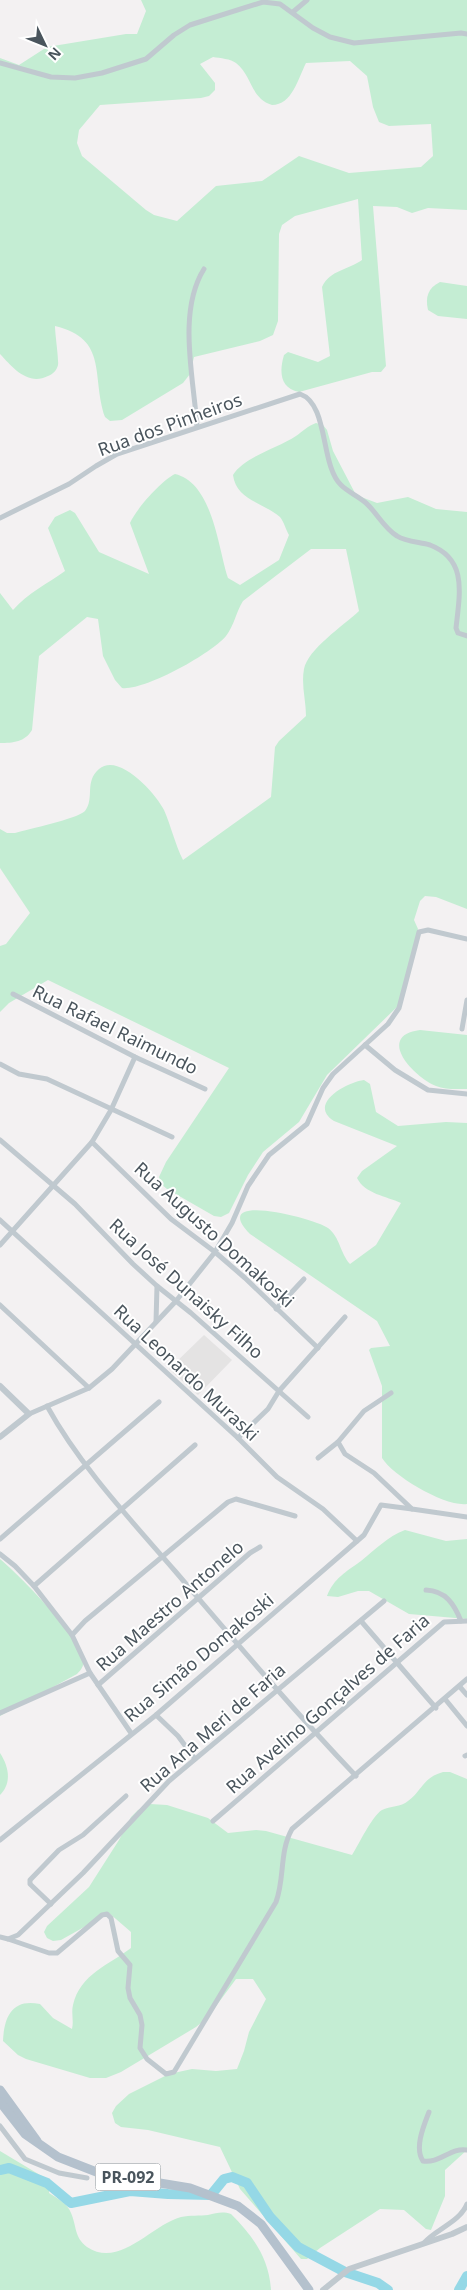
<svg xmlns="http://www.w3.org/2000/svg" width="467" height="2290" font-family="'Noto Sans',sans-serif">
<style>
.education{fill:#e4e3e3}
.green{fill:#c4edd3;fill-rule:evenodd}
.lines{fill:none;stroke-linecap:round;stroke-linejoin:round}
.river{stroke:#95d8e6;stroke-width:10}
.minor{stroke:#c0c9cf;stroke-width:5}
.tertiary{stroke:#c0c9cf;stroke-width:6}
.primary{stroke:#b4c1cd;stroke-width:9}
.labels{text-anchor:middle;stroke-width:4;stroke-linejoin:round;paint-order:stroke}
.shield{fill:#fff;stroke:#80888e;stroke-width:1}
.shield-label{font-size:16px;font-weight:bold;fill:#4a555d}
.street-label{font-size:18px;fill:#4a555d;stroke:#fff}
</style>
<rect width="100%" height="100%" fill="#f3f1f2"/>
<path class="education" d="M 204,1335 L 232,1360 L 198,1395 L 169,1369 Z"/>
<g class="green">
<path d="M 141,0 L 467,0 L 467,210 L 428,208 L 412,213 L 397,207 L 373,206 L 386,366 L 381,372 L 372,372 L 299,392 C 280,388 279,372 284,355 L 288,352 L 318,362 L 330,356 L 322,287 C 330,270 348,270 362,260 L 358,199 L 295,216 L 282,225 L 279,234 L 278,321 L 273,335 L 260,341 L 194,357 L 190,374 L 183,383 L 122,420 L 110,421 L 105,417 C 91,376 109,339 55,326 C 55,334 59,360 58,365 C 57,370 53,374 48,376 C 28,386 13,368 0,354 L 0,58 L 19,65 L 47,47 L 126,34 L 137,34 L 146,11 ZM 213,57 C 220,58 231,59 236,63 C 252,75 250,98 272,105 C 292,105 298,79 306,63 L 350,61 L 367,76 L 373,107 L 379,122 L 389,126 L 431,124 L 433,156 L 421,167 L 349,173 L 299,156 L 262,181 L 216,186 L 177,221 L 154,215 L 146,210 L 82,156 L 77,143 L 79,130 L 100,105 L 201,98 L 209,96 L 215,90 L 215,83 L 200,64 Z"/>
<path d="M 440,282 L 467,286 L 467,319 L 438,316 L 428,310 C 425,297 428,288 440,282 Z"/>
<path d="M 316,423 L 323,425 L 327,430 L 333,451 L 356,495 L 377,503 L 408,497 L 436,509 L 467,512 L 467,909 L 436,897 L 425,896 L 420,901 L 414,920 L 418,929 L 398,1006 L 327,1075 L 299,1122 L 263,1152 L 248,1175 L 229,1213 L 221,1217 L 214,1216 L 167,1189 L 161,1184 L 159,1177 L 166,1162 L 229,1068 L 48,980 L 9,1003 L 0,1012 L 0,946 L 6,944 L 30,913 L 0,868 L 0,829 L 7,833 L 15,833 C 28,829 77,819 85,811 C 95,798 84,782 99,769 C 119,752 156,794 164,810 C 171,826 175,844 183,860 L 271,797 L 275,747 L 279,741 L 306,716 C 306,700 301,685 304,669 C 308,649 343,626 359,611 L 346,549 L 311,549 L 243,601 C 236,612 234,626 226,636 C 211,654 144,691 122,688 L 115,680 L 103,656 L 98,619 L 87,617 L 39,656 L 32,730 C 25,742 13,743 0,743 L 0,593 L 13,610 C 28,593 47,584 65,571 L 48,528 L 55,517 L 70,510 L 75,513 L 99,552 L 149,574 L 130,523 C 137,508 161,481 175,474 C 213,483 218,548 228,578 L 240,585 L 279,560 L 289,535 C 286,530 284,522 280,517 C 264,503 236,500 233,475 C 244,457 278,448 296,436 C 303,431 308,426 316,423 Z"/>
<path d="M 420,1030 L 467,1035 L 467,1089 C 457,1089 445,1090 436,1086 C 414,1077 375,1036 420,1030 Z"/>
<path d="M 364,1080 L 370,1084 L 376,1112 L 398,1126 L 446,1122 L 467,1123 L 467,1504 C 445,1507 393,1476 382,1458 L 382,1386 L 369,1350 L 371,1348 L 390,1346 L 377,1321 L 250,1234 C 207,1190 316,1219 328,1228 C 340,1237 340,1253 350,1264 L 376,1245 L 401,1203 C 386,1196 365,1194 357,1178 L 362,1171 L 397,1146 L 334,1121 C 307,1104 347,1082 364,1080 Z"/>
<path d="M 405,1530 L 446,1541 L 467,1539 L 467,1619 L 409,1614 L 369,1591 L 358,1591 L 338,1597 L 327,1596 C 334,1578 346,1572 361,1561 C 376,1549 387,1537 405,1530 Z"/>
<path d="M 0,1559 C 21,1577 74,1631 83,1657 C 85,1664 82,1669 77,1674 L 0,1716 Z"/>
<path d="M 0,1753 C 9,1767 12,1783 0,1795 Z"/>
<path d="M 443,1772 L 450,1772 L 467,1779 L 467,2150 L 445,2170 L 445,2196 L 431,2230 L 426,2229 L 404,2210 L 380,2209 L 320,2248 L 307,2259 L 301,2259 L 240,2189 L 220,2147 L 148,2130 L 121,2127 L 115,2123 L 112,2113 L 116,2106 L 129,2094 L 169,2074 L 192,2069 L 216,2071 L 237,2069 L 244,2051 L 249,2032 L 266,1999 L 253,1979 L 236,1979 L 208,2017 L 196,2027 L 121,2072 L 106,2078 L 90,2078 L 26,2059 L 18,2055 L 3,2041 C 4,2017 12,1998 40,2004 L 53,2018 L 72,2029 C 74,2021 71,2013 73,2005 C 80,1974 109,1965 131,1948 L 131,1932 L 109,1913 L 61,1940 L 53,1941 L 47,1938 L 44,1932 L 47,1926 L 89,1887 L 119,1840 L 131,1817 L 138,1810 L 150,1804 L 167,1805 L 208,1818 L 228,1833 L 256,1830 L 266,1831 L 352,1855 C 359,1844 372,1816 382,1810 C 390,1806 401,1807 408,1801 C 423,1790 422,1778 443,1772 Z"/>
<path d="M 0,2151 L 50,2181 L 49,2193 C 57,2198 68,2204 71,2213 C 77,2227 74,2237 87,2247 C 120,2269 151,2225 181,2217 C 190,2215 200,2216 208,2215 C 217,2213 222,2211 231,2214 C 253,2236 269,2258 271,2290 L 0,2290 Z"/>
</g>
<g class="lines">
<g class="river">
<path d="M 0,2170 L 9,2168 L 47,2183 L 71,2203 L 130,2191 L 168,2194 L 211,2195 L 224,2179 L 232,2177 L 247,2183 L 270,2217 L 298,2247 L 345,2272 L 378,2283 L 388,2290"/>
<path d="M 459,2290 L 467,2276"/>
</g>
<g class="minor">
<path d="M 293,12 L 307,0"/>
<path d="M 0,63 L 51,77 L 75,78 L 102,73 L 146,59 L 174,35 L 190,25 L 263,2 L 280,4 L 313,28 L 330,37 L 354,43 L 461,33 L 467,34"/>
<path d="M 197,427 C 194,379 177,312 204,269"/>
<path d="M 0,518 L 69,484 L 96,466 L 117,454 L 300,394 C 329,404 320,465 341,485 C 348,492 358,496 366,503 C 377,513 384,528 397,536 C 406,542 420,542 430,545 C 467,559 460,592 456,628 L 458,633 L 467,636"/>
<path d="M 13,994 L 135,1057 L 205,1089"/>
<path d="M 462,1029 L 467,1000"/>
<path d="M 365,1045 L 395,1070 L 428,1090 L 467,1094"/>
<path d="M 0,1064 L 19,1074 L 47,1079 L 172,1137"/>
<path d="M 0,1140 L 75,1204 L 133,1264 L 157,1286 L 191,1313 L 308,1417"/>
<path d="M 92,1142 L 171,1219 L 215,1252 L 245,1278 L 318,1348"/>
<path d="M 0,1220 L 238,1438 L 277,1477 L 323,1509 L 357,1541"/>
<path d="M 0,1245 L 92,1142 L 111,1110 L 135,1057"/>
<path d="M 0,1305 L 89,1388"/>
<path d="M 276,1309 L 304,1279"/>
<path d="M 156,1322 L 157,1286"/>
<path d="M 47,1406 C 80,1466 130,1519 175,1571 C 234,1640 293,1710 356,1776"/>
<path d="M 29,1414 L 89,1388 L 112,1369 L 176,1301 L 215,1252 L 232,1223 L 248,1186 L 269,1155 L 307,1124 L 323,1088 L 333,1074 L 388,1024 L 399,1008 L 419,932 L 428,930 L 467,939"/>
<path d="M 238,1438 L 268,1409 L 279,1391 L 345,1317"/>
<path d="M 338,1442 L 345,1454 L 374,1473 L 412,1509 L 467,1517"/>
<path d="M 318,1458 L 338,1442 L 364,1411 L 391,1393"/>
<path d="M 0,1539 L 159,1402"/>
<path d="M 0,1554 L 15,1566 L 34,1586 L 72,1635 L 90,1673 L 131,1733"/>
<path d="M 34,1586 L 195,1445"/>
<path d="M 426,1590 C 446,1591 454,1604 461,1621"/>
<path d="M 361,1621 L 436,1708"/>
<path d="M 72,1635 L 85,1621 L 228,1502 L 236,1499 L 295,1516"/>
<path d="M 98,1685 L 250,1553 L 260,1547"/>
<path d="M 460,1687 L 467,1695"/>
<path d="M 445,1699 L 467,1726"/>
<path d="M 0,1713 L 90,1673"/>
<path d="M 156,1715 L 178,1736 L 195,1759"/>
<path d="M 465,1756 L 467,1755"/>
<path d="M 213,1821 L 444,1622 L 467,1621"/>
<path d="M 0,1840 L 156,1715 L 364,1535 L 381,1505 L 412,1509"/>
<path d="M 51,1904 L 30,1884 L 30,1880 L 59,1850 L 83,1835 L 126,1796"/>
<path d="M 0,1937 L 8,1939 L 18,1935 L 83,1873 L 169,1781 L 384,1601"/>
<path d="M 8,1939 L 49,1953 L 57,1953 L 102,1915 L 107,1914 L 111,1918 L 118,1951 L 130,1965 L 128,1988 L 130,1998 L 140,2015 L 142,2025 L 140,2048 L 147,2059 L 166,2074 L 174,2072 L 276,1902 C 285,1878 279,1852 292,1829 L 467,1679"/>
<path d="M 429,2112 C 424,2125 414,2148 423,2161 C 439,2164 451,2147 467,2150"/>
<path d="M 0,2126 L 25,2159 L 59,2173 L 87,2178"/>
<path d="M 424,2243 C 436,2229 460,2222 467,2204"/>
</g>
<g class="tertiary">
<path d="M 0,1386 L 29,1414 L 0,1437"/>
<path d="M 323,2290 L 349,2269 L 452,2234 L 467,2227"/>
</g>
<g class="primary">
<path d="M 0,2090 L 37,2141"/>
<path d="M 0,2102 L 25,2134 L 58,2157 L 99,2173 L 190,2188 L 238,2206 L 261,2224 L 309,2290"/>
</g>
</g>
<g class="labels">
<rect class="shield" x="95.5" y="2163.5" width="65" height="27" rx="4"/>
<g class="shield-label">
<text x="128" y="2183">PR-092</text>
</g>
<g class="street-label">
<text transform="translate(170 425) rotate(-20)" y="6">Rua dos Pinheiros</text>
<text transform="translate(115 1030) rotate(26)" y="6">Rua Rafael Raimundo</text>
<text transform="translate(214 1235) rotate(42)" y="6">Rua Augusto Domakoski</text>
<text transform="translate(186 1289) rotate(42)" y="6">Rua José Dunaisky Filho</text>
<text transform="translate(186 1373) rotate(43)" y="6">Rua Leonardo Muraski</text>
<text transform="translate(170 1606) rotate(-41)" y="6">Rua Maestro Antonelo</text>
<text transform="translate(199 1658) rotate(-40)" y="6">Rua Simão Domakoski</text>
<text transform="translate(328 1704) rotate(-41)" y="6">Rua Avelino Gonçalves de Faria</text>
<text transform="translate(213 1728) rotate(-41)" y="6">Rua Ana Meri de Faria</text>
</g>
</g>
<g transform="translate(45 45) rotate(133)" stroke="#ffffff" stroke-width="4" paint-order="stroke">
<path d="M0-4L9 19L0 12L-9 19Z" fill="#4a555d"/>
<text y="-8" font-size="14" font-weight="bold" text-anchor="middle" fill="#4a555d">N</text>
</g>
</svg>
